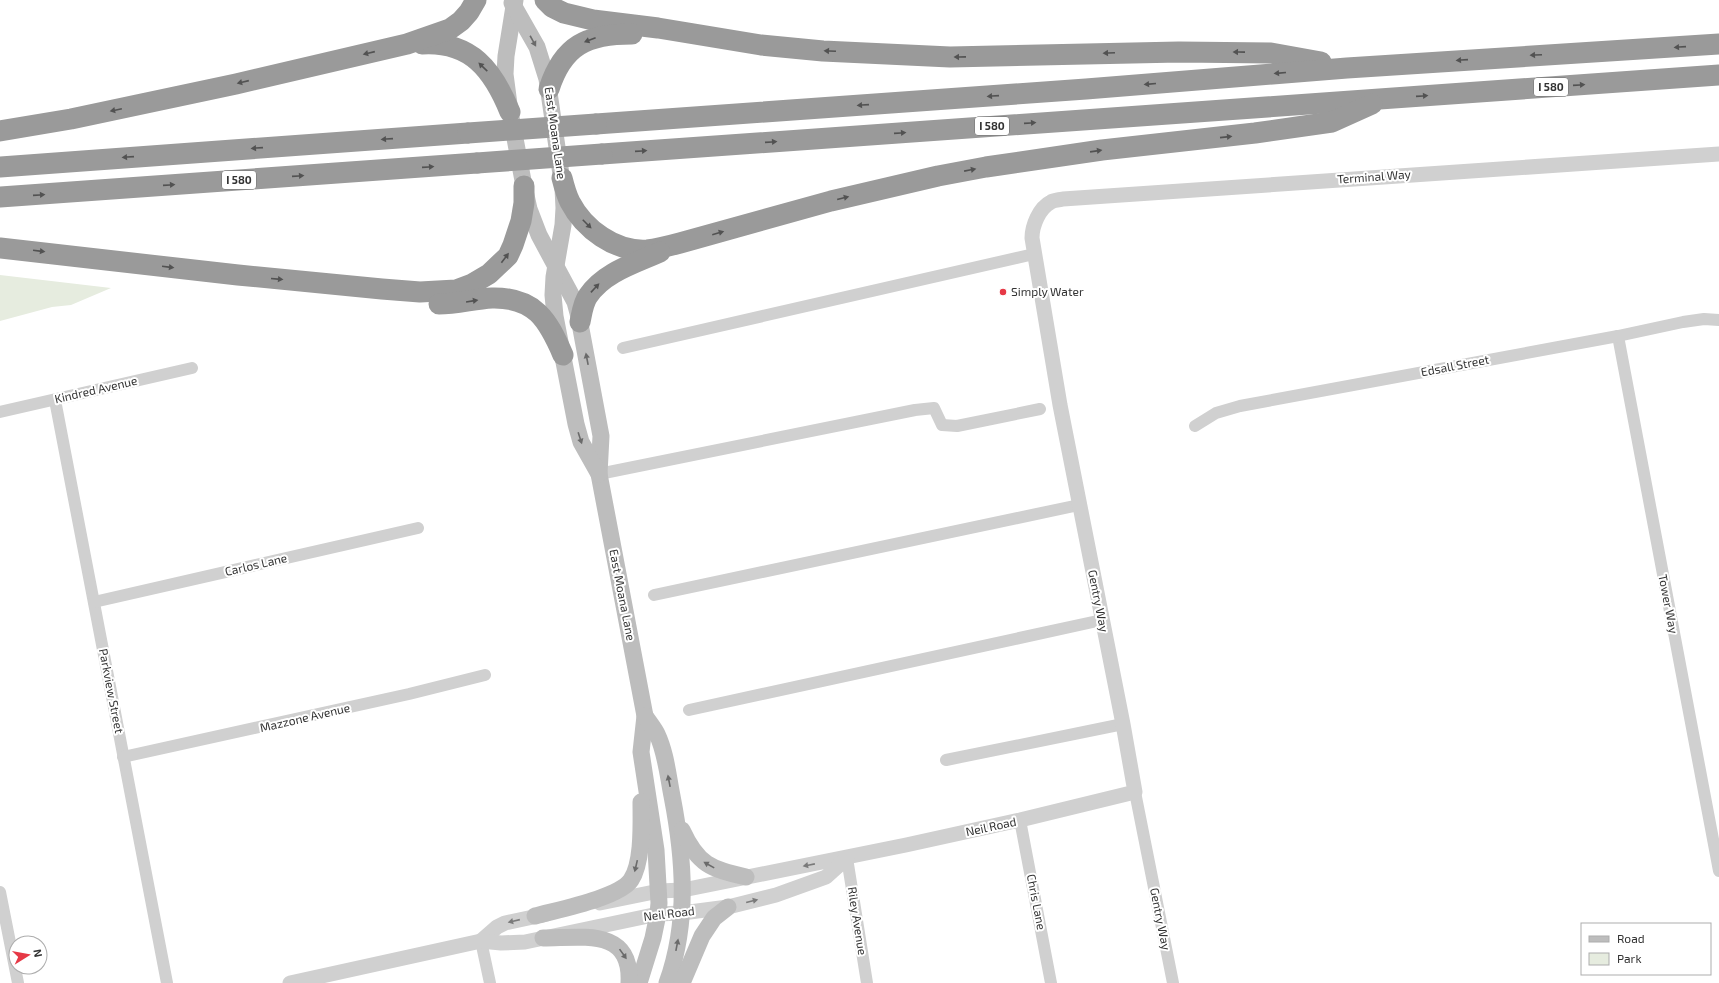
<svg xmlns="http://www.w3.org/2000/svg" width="1719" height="983" font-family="'Exo 2',sans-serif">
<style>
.green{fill:#e6ecdf}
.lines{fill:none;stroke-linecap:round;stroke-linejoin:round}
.minor{stroke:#d0d0d0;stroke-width:12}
.tertiary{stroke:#d0d0d0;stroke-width:15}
.secondary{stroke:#bdbdbd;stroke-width:17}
.motorway{stroke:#9a9a9a;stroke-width:21}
.motorway-bridge{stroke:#9a9a9a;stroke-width:21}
.oneway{fill:#525252}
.oneway2{fill:#6a6a6a}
.oneway3{fill:#7a7a7a}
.poi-dot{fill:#e63946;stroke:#fff;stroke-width:1.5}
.labels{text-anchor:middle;stroke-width:4;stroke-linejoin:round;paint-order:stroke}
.shield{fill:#fff;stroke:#707070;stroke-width:1}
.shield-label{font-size:11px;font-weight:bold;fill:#333}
.street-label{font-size:12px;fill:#333;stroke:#fff}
.poi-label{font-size:12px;fill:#333;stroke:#fff;text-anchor:start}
</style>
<rect width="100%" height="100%" fill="#fff"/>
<path class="green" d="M 0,275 L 111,288 L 71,305 L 52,307 L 0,321 Z"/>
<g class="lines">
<g class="minor">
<path d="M 1618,336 L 1719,871"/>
<path d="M 623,348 L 1034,254"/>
<path d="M 55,400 L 167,983"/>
<path d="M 0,412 L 192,368"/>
<path d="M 1195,426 L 1216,413 L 1240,406 L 1618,336 L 1683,322 L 1704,319 L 1719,320"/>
<path d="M 599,474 L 915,410 L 934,408 L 942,425 L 957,426 L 1040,409"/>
<path d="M 654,595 L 1079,505"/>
<path d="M 94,602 L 418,528"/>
<path d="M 689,710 L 1102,620"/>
<path d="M 123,757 L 409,694 L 485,675"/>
<path d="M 946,760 L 1123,724"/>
<path d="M 1135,792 L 1173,983"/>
<path d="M 1020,820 L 1051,983"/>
<path d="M 847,858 L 867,983"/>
<path d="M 0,892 L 18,983"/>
<path d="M 481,941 L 490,983"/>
</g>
<g class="tertiary">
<path d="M 600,903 L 659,891 L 683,890 L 906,845 L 1020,820 L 1135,792 L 1123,724 L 1060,405 L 1032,238 C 1032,226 1039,208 1051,202 C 1054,200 1059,200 1063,199 C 1282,186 1500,167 1719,154"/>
<path d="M 481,941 L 497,927 L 505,923 L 547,914"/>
<path d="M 290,983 L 481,941 L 501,943 L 525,942 L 658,914 L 682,913 L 728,907 L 776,895 L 826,877 L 847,858"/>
</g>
<g class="secondary">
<path d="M 515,0 L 506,56 L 505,74 L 510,112 L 524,186 L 529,209 L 539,235 L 575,302 L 578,313 L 601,436 L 599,474 L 645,716 L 641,752 L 656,850 L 659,903 L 658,914 L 653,938 L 639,983"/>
<path d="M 512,3 L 537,47 L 547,79 L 563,188 L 564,208 L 563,225 L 554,277 L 553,295 L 555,316 L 576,424 L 581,442 L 599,474"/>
<path d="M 645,716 C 649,722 654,728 657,734 C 666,753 668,776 672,796 C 684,858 689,922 667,983"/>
<path d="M 682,830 C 698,865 711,869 746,877"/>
<path d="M 535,916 C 556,910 619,898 631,880 C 643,862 641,823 641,802"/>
<path d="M 543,938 C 582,938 632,927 629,983"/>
<path d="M 682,983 L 702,936 L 714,918 L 728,907"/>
</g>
<g class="motorway">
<path d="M 545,0 L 552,7 L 564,13 L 593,20 L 658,28 L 761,45 L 823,51 L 950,57 L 1179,52 L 1271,53 L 1321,62"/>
<path d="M 422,44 C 471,41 493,70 510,112"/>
<path d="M 549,89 C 563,45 587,34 632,34"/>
<path d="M 596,124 L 1086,89 L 1347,68 L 1719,44"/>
<path d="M 0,131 L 71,119 L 236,84 L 407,44 L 450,29 L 461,21 L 469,12 L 476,0"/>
<path d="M 602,154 L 1719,75"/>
<path d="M 0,167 L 468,133"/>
<path d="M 562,178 C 564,186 566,194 570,202 C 584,229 615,252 647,250 C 658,249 669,246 680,243 L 831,201 L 938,176 L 986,167 L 1102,150 L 1255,133 L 1332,122 L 1372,104"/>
<path d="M 0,197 L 477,163"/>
<path d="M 0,248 L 238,275 L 382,289 L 420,292 L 456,290 L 472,284 L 489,274 L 508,256 L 513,245 L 521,221 L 524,203 L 524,186"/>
<path d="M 439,304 C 457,304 474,299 492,298 C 535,297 548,320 563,355"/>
<path d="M 580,322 C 582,313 583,303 588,296 C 604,272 636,263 660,252"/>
</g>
<g class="motorway-bridge">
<path d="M 468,133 L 596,124"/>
<path d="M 477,163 L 602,154"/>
</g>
</g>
<defs><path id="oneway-solid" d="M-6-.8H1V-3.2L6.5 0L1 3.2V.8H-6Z"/></defs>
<g class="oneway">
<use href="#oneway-solid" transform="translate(590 40) rotate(159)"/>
<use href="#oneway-solid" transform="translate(1680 47) rotate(176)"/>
<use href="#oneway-solid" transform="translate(830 51) rotate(-177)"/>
<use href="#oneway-solid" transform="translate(1239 52) rotate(-179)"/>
<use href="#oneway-solid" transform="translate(369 53) rotate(167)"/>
<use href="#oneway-solid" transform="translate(1109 53) rotate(178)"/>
<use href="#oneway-solid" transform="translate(1536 55) rotate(177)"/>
<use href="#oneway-solid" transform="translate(960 57) rotate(179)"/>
<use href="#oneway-solid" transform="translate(1462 60) rotate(176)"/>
<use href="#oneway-solid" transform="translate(483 67) rotate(-136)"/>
<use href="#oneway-solid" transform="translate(1280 73) rotate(175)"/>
<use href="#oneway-solid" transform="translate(243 82) rotate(167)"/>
<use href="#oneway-solid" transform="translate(1150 84) rotate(175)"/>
<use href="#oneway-solid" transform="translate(1579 85) rotate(-4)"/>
<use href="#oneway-solid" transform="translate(993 96) rotate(176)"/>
<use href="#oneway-solid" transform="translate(1422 96) rotate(-4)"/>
<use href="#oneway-solid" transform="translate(863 105) rotate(176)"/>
<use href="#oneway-solid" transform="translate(116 110) rotate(168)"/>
<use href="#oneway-solid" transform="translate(1030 123) rotate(-4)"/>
<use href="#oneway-solid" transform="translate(900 133) rotate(-4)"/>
<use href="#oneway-solid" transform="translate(1226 137) rotate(-6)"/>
<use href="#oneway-solid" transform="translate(387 139) rotate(176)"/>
<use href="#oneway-solid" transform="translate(771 142) rotate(-4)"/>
<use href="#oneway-solid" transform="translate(257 148) rotate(176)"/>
<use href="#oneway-solid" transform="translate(641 151) rotate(-4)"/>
<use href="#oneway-solid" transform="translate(1096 151) rotate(-8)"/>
<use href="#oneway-solid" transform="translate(128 157) rotate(176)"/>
<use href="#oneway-solid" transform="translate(428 167) rotate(-4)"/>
<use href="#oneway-solid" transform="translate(970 170) rotate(-11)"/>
<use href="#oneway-solid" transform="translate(298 176) rotate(-4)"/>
<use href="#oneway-solid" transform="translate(169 185) rotate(-4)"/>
<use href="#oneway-solid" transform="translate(39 195) rotate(-4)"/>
<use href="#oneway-solid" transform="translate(843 198) rotate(-14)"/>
<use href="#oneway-solid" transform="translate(587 224) rotate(45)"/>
<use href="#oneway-solid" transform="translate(718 233) rotate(-16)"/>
<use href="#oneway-solid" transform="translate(39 251) rotate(7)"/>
<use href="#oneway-solid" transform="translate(505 258) rotate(-53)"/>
<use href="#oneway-solid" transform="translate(168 267) rotate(7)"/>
<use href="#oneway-solid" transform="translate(277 279) rotate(5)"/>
<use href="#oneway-solid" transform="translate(595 288) rotate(-47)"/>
<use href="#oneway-solid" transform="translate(472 301) rotate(-9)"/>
</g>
<g class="oneway2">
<use href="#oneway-solid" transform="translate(533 41) rotate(61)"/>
<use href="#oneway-solid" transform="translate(587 359) rotate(-101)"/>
<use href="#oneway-solid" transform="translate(580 438) rotate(72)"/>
<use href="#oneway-solid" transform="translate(669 781) rotate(-101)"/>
<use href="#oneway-solid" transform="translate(709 865) rotate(-151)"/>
<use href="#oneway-solid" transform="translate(636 866) rotate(103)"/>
<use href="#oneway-solid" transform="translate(677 945) rotate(-79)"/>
<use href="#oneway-solid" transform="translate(623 954) rotate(55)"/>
</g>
<g class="oneway3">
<use href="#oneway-solid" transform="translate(809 865) rotate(169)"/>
<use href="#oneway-solid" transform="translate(752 901) rotate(-14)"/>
<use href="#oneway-solid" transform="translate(514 921) rotate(167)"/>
</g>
<circle class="poi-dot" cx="1003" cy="292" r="4"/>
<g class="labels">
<g class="shield">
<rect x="1534" y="78" width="34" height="18" rx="3"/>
<rect x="975" y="117" width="34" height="18" rx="3"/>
<rect x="222" y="171" width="34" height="18" rx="3"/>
</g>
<g class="shield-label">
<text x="1551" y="91">I 580</text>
<text x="992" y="130">I 580</text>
<text x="239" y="184">I 580</text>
</g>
<g class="street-label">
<text transform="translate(555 133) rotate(82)" y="4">East Moana Lane</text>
<text transform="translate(1374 177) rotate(-4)" y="4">Terminal Way</text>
<text transform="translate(1455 366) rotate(-11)" y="4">Edsall Street</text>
<text transform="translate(96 390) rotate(-13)" y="4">Kindred Avenue</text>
<text transform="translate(256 565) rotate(-13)" y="4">Carlos Lane</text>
<text transform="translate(622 595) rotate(79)" y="4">East Moana Lane</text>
<text transform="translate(1098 601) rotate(79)" y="4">Gentry Way</text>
<text transform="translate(1668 604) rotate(79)" y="4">Tower Way</text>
<text transform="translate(111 691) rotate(79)" y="4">Parkview Street</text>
<text transform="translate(305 718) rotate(-13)" y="4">Mazzone Avenue</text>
<text transform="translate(991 827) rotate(-12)" y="4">Neil Road</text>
<text transform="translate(1036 902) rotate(79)" y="4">Chris Lane</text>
<text transform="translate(669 914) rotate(-7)" y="4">Neil Road</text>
<text transform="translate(1160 919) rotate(79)" y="4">Gentry Way</text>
<text transform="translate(857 921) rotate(81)" y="4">Riley Avenue</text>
</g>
<g class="poi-label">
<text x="1011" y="296">Simply Water</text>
</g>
</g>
<rect x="1581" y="923" width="130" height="52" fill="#ffffff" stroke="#adadad"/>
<rect x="1589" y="936" width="20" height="6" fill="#bdbdbd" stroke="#adadad"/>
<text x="1617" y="943" font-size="12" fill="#333333">Road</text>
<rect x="1589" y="953" width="20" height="12" fill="#e6ecdf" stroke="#adadad"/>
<text x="1617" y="963" font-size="12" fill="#333333">Park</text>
<g transform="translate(28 955) rotate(79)"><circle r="19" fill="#ffffff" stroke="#adadad"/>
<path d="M0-3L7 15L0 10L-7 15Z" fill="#e63946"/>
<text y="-6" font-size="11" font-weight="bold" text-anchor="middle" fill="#333333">N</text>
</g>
</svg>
